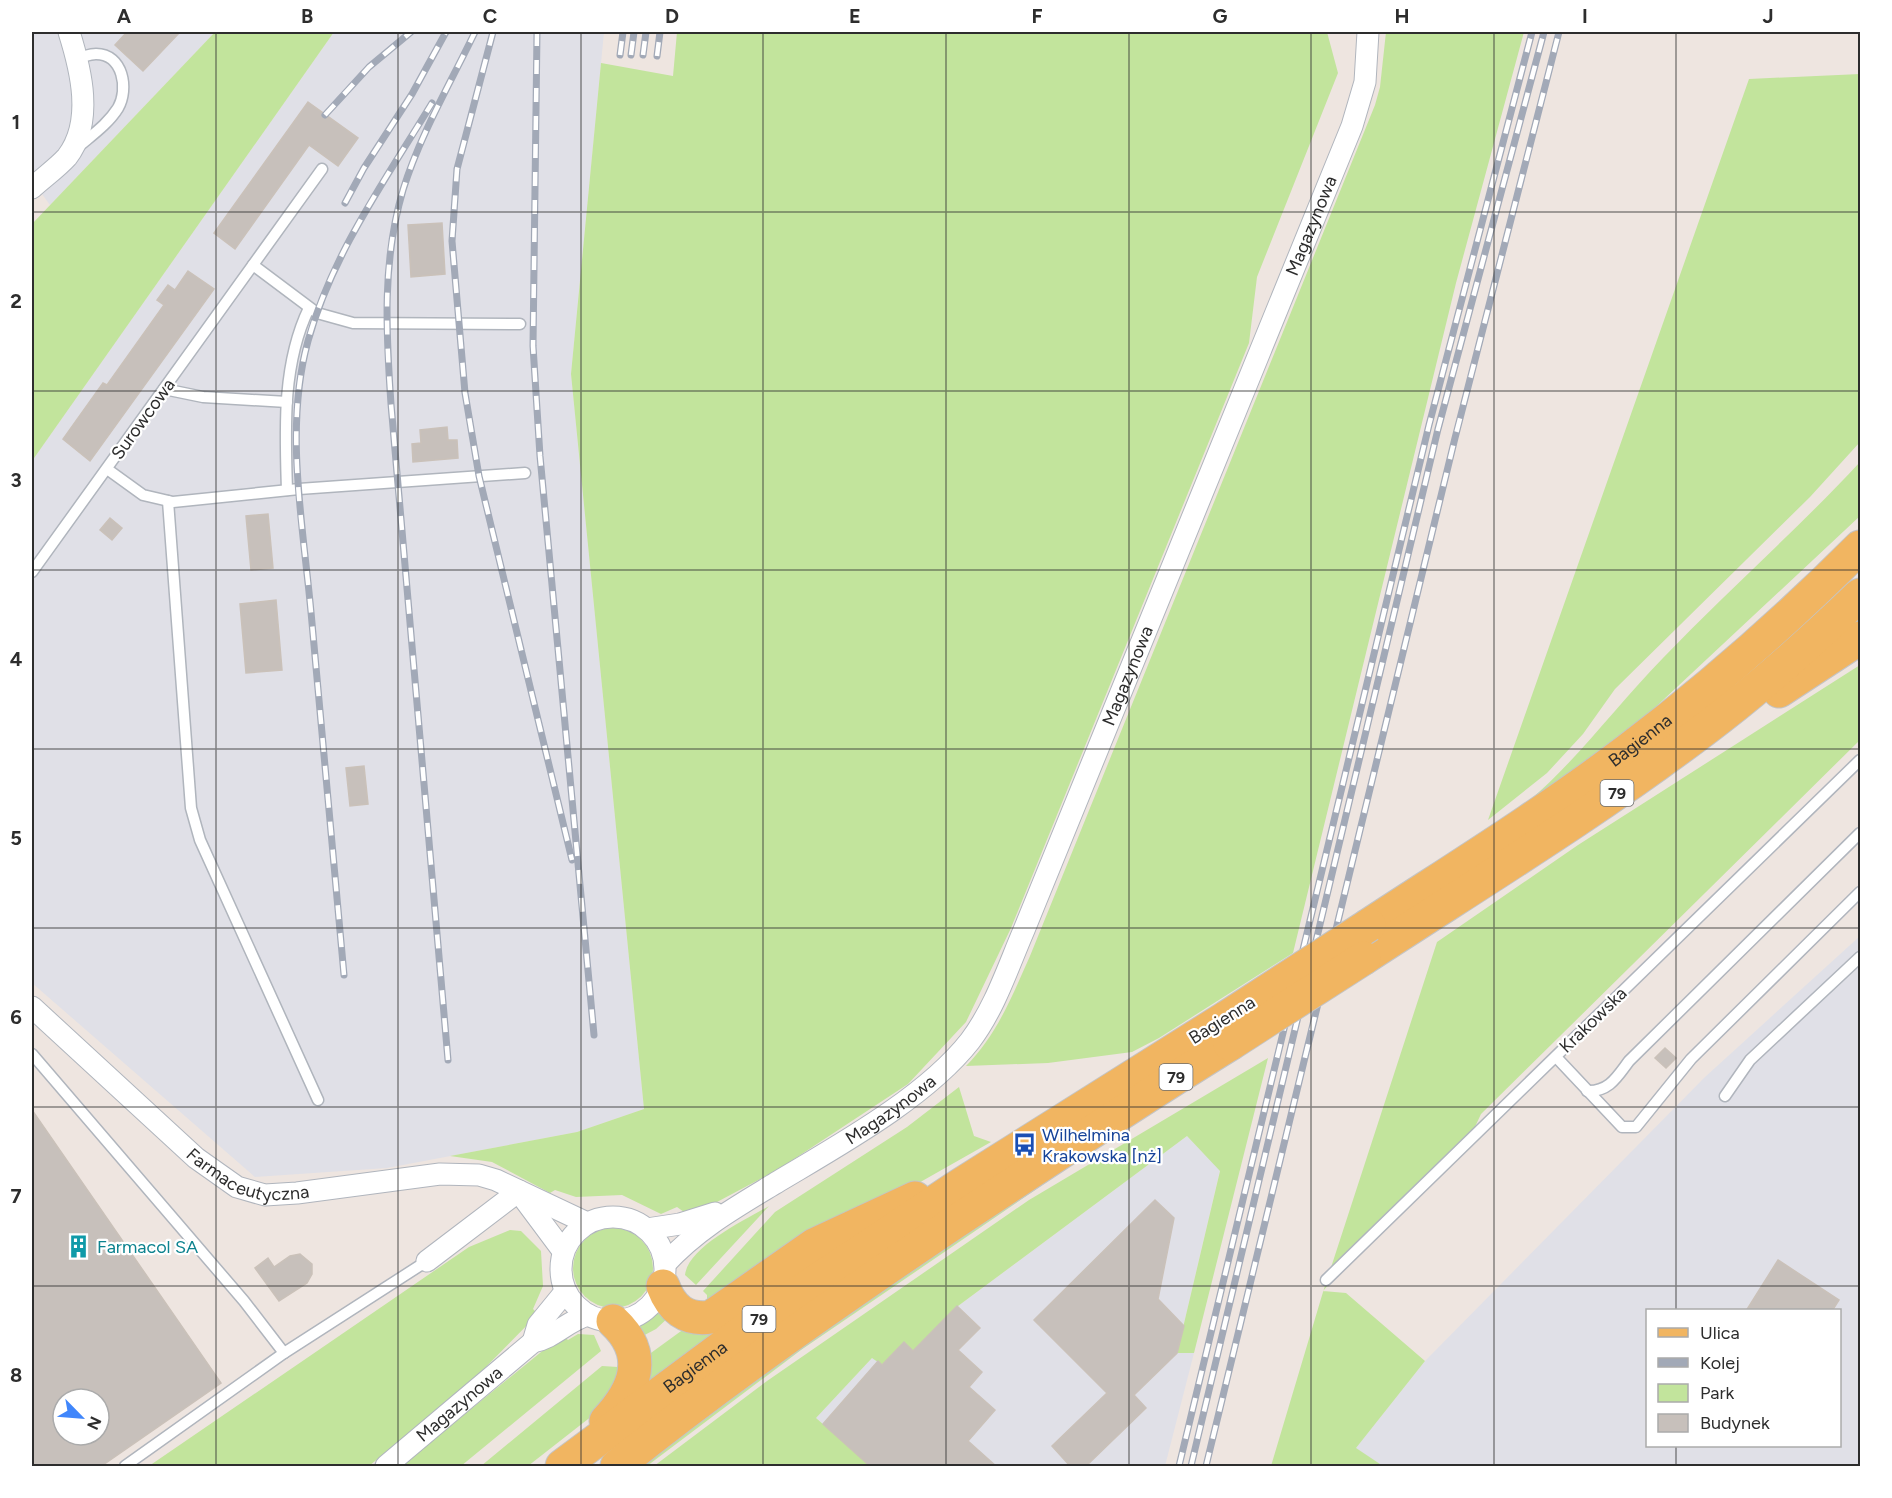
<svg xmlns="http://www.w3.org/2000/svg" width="1892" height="1498" font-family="Figtree,sans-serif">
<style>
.industrial{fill:#e0e0e7;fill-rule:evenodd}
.green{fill:#c2e49c}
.building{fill:#c7c0bb;stroke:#cac1b9;stroke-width:1.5;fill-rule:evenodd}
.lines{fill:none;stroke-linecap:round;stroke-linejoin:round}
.service-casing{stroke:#b0b5bd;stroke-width:13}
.minor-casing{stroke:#b0b5bd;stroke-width:23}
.primary-casing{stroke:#c4c4c4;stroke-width:35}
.service{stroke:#fff;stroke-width:10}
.minor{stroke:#fff;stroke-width:21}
.primary{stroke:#f1b561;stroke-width:33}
.rail-casing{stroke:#a2a9b7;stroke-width:7}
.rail{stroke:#fff;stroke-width:4.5;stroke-dasharray:14;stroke-linecap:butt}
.primary-bridge-casing{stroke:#c4c4c4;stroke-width:35;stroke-linecap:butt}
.primary-bridge{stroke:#f1b561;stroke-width:33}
.grid{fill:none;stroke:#2d2d2d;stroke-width:1.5;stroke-opacity:0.55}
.labels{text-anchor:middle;stroke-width:4.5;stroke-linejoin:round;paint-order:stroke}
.shield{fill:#fff;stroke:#6c6c6c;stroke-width:1.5}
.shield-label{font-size:16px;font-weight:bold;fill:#2d2d2d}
.street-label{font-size:18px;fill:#2d2d2d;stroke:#fff}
.transit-label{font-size:18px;fill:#164399;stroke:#fff;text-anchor:start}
.culture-label{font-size:18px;fill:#0d838f;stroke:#fff;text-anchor:start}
.neatline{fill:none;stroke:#2d2d2d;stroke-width:2}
.grid-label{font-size:20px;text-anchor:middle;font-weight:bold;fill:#2d2d2d}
</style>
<rect width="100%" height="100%" fill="#eee5e0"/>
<g class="industrial">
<path d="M 32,32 L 215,32 L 50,205 L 32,180 Z"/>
<path d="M 334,32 L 604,32 L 571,374 L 644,1109 L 577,1132 L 387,1168 L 255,1177 L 32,983 L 32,461 Z"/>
<path d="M 1860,936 L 1860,1466 L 1383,1466 L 1355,1449 L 1425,1361 L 1705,1077 ZM 1648,1310 L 1840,1310 L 1840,1446 L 1648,1446 Z"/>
<path d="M 1187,1136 L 1220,1170 L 1177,1353 L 1194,1353 L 1165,1466 L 871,1466 L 816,1418 L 872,1358 L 904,1342 L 913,1350 L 954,1309 Z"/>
</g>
<g class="green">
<path d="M 215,32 L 334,32 L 32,461 L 32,224 Z"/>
<path d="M 677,32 L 1327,32 L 1338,73 L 1257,277 L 1249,343 L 1011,928 L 966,1022 L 908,1084 L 779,1169 L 717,1202 L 684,1212 L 677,1207 L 661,1214 L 622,1195 L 576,1197 L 555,1190 L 550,1193 L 492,1162 L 450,1156 L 577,1132 L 644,1109 L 571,374 L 601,63 L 673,76 Z"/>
<path d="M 1386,32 L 1524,32 L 1456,283 L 1293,953 L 1159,1038 L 1132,1052 L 1048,1063 L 966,1066 C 997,1035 1012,996 1030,956 L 1375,105 L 1380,87 Z"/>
<path d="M 1860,74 L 1860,442 L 1810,497 L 1615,689 L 1583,734 L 1547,773 L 1488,820 L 1749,79 Z"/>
<path d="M 1860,462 L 1860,516 L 1646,716 L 1579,772 L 1529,801 C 1579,758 1617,705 1663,658 C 1727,591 1797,530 1860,462 Z"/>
<path d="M 1860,665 L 1860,740 L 1481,1114 L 1474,1129 L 1396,1207 L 1323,1291 L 1346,1293 L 1425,1361 L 1356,1448 L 1383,1466 L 1271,1466 L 1323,1292 L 1437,942 L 1578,845 Z"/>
<path d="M 1268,1058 L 1194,1353 L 1177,1353 L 1220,1171 L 1187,1136 L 954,1309 L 913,1351 L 904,1342 L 882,1365 L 872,1358 L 816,1418 L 871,1466 L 654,1466 L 767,1381 L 1029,1200 Z"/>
<path d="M 1200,1074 L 1201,1077 C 1166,1102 1130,1127 1094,1151 C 1081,1160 1069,1161 1060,1173 L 801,1350 L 647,1466 L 636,1466 C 815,1324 1007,1196 1200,1074 Z"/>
<path d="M 959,1087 L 974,1136 L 991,1142 L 707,1303 L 707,1295 L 703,1291 L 775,1212 L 907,1127 Z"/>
<path d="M 769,1206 L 696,1285 L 685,1275 C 688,1247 745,1220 769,1206 Z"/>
<circle cx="613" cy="1268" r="40"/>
<path d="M 510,1230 L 521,1231 L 541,1251 L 543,1286 L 533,1309 L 538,1314 L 471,1382 L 369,1466 L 149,1466 L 469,1247 Z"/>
<path d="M 851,1231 L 642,1386 L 644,1358 L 688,1326 Z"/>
<path d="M 662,1307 L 670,1316 L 656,1329 L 637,1339 L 631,1327 L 648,1319 Z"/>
<path d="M 578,1334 L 594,1335 L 601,1351 L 461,1466 L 401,1466 L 562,1335 L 568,1340 Z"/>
<path d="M 628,1364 L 606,1405 L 528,1466 L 481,1466 L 602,1366 L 618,1367 Z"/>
</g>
<g class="building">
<path d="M 127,32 L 180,32 L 143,71 L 115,45 Z"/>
<path d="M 308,102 L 358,138 L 338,166 L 309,145 L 235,249 L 214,233 Z"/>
<path d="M 442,223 L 445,274 L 411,277 L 408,225 Z"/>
<path d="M 188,271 L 214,289 L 90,461 L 63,439 L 103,383 L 107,385 L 164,305 L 157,300 L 168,285 L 175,290 Z"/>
<path d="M 447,427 L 448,440 L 457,440 L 458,458 L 413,462 L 412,444 L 421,443 L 420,430 Z"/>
<path d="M 268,514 L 273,568 L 251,570 L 246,516 Z"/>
<path d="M 110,518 L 122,528 L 112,540 L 100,530 Z"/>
<path d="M 276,600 L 282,670 L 246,673 L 240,604 Z"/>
<path d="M 364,766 L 368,804 L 350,806 L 346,768 Z"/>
<path d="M 1665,1048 L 1676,1058 L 1666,1068 L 1655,1058 Z"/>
<path d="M 32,1110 L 221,1383 L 100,1467 L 32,1467 ZM 63,1399 L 99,1399 L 99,1435 L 63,1435 Z"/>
<path d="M 1155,1200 L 1174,1218 L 1158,1299 L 1184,1326 L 1177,1353 L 1134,1395 L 1146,1408 L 1085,1467 L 1071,1467 L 1052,1446 L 1107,1393 L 1034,1320 Z"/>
<path d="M 300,1254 L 312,1264 L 312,1274 L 307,1283 L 279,1301 L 255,1268 L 268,1258 L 274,1267 L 290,1256 Z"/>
<path d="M 1778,1260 L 1839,1300 L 1832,1311 L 1746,1311 Z"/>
<path d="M 957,1306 L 980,1328 L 958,1350 L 982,1372 L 969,1387 L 995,1410 L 968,1441 L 997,1467 L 871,1467 L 823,1424 L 878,1361 L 882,1365 L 904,1342 L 913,1351 Z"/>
</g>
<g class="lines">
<defs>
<g id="service">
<path d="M 77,58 C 83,57 90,54 96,54 C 123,54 129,89 118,108 C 108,124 92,135 78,147"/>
<path d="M 253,265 L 317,313 L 353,323 L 520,324"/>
<path d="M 164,389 L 203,397 L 287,402"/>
<path d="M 107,469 L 143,495 L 173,502 L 299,489 L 525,473"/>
<path d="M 287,490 C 285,429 282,364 309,308"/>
<path d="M 168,501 L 191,808 L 200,840 L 318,1100"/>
<path d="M 32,572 L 322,169"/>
<path d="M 32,1054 L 244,1301 L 284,1353 L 125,1466"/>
<path d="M 1556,1057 L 1622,1127 L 1636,1127 L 1691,1059 L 1860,892"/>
<path d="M 1587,1091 C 1609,1092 1617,1077 1629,1061 L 1860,833"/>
<path d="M 1725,1096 L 1750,1060 L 1860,957"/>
<path d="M 1326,1280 L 1860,760"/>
<path d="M 284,1353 L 427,1261"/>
</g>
<g id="minor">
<path d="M 32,188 C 43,178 57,168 67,157 C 94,122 81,70 69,32"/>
<path id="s1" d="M 32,1007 L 196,1158 L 237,1187 L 265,1195 L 297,1193 L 440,1174 L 479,1175 L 496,1180 L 587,1223"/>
<path d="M 519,1192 L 563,1251"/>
<circle cx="613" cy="1269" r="52"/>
<path d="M 647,1229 L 680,1224 L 715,1213"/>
<path d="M 427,1261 L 519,1191"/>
<path id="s2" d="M 665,1264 C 698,1228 738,1206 779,1181 C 841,1144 926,1097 970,1041 C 995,1008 1008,967 1024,930 L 1352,126 L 1365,82 L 1368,32"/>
<path d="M 533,1342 L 538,1325 L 565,1292"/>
<path id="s3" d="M 386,1466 L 533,1342 C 554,1338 567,1321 588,1315"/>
</g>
<g id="primary">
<path d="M 1779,691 L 1860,638"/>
<path id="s4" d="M 1369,925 C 1456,868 1545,813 1628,750 C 1710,688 1788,619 1860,547"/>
<path d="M 1364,958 C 1479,883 1596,812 1705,729 C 1760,688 1811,642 1860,595"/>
<path d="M 663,1286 C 671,1308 686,1321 711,1317 L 814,1245 L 915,1198"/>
<path d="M 606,1421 C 636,1389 649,1354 613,1321"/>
<path id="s5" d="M 562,1466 L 764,1316 L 957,1187 L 1227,1017"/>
<path d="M 617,1466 C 724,1380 838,1301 952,1224 C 1044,1163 1136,1102 1230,1044"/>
</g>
</defs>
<use href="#service" class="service-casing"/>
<use href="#minor" class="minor-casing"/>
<use href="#primary" class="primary-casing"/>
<use href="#service" class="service"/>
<use href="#minor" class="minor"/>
<use href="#primary" class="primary"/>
<defs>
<g id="rail">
<path d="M 493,32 L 457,169 L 452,241 L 465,393 L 479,476 L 572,860"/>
<path d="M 537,32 L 533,346 L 540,456 L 594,1035"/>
<path d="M 620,55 L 623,32"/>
<path d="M 631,55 L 634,32"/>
<path d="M 643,55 L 646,32"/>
<path d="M 657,56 L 660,32"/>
<path d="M 325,115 L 369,67 L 411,32"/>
<path d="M 345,203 L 364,168 L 412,94 L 446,32"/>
<path d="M 344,975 C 333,854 322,733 311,612 C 303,524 284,428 308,341 C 332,254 386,179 432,103"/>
<path d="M 448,1060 L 391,404 C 386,332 382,261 403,190 C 420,135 450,84 475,32"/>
<path d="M 1179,1466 L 1429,425 L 1532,32"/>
<path d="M 1191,1466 L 1438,429 L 1544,32"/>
<path d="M 1206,1466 L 1455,438 L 1559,32"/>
</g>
</defs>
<use href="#rail" class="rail-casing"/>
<use href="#rail" class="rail"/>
<defs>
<g id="primary-bridge">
<path d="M 1227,1017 L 1369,925"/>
<path d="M 1230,1044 L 1364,958"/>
</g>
</defs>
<use href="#primary-bridge" class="primary-bridge-casing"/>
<use href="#primary-bridge" class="primary-bridge"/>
</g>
<path class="grid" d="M 216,32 L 216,1466M 398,32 L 398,1466M 581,32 L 581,1466M 763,32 L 763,1466M 946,32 L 946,1466M 1129,32 L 1129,1466M 1311,32 L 1311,1466M 1494,32 L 1494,1466M 1676,32 L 1676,1310M 32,212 L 1860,212M 32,391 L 1860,391M 32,570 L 1860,570M 32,749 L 1860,749M 32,928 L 1860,928M 32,1107 L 1860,1107M 32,1286 L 1860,1286M 1676,1446 L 1676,1466"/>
<defs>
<symbol id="bus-bare" viewBox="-9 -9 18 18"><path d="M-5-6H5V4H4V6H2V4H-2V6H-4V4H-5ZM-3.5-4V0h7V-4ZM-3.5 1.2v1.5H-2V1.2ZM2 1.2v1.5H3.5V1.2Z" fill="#1a4fb4" stroke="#fff" stroke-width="2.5" paint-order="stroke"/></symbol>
<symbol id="building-bare" viewBox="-9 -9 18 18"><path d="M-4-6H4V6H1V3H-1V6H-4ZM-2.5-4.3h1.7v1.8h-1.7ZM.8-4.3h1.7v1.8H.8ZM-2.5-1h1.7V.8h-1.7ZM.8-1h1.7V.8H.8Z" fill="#0f9aa8" stroke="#fff" stroke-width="2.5" paint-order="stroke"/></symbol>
</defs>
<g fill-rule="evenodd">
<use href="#bus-bare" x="1008" y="1128" width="33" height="33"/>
<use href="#building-bare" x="62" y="1230" width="33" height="33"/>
</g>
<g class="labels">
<g class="shield">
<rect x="1600.5" y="780" width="33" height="26" rx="4.5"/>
<rect x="1159.5" y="1064" width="33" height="26" rx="4.5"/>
<rect x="742.5" y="1306" width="33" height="26" rx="4.5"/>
</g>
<g class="shield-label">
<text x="1617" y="799">79</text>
<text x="1176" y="1083">79</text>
<text x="759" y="1325">79</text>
</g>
<g class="street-label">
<text dy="6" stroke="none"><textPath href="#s2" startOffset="1264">Magazynowa</textPath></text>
<text transform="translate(143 419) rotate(-54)" y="6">Surowcowa</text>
<text dy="6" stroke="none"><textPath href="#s2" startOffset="778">Magazynowa</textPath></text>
<text dy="6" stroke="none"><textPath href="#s4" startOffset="328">Bagienna</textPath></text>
<text transform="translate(1222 1020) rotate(-32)" y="6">Bagienna</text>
<text transform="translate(1593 1020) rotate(-44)" y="6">Krakowska</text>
<text dy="6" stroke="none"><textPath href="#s2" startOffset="274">Magazynowa</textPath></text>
<text dy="6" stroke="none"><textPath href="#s1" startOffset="280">Farmaceutyczna</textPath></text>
<text dy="6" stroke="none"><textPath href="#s5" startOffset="166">Bagienna</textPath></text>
<text dy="6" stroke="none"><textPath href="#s3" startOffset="96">Magazynowa</textPath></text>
</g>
<g class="transit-label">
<text x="1042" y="1141">Wilhelmina<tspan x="1042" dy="21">Krakowska [nż]</tspan></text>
</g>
<g class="culture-label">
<text x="97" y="1253">Farmacol SA</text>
</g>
</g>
<rect width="1892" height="1498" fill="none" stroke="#ffffff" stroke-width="66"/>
<rect x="1646" y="1309" width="195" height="138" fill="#ffffff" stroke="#ababab" stroke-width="1.5"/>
<rect x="1658" y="1328" width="30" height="9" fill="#f1b561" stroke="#ababab" stroke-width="1.5"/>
<text x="1700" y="1339" font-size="18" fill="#2d2d2d">Ulica</text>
<rect x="1658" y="1358" width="30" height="9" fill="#a2a9b7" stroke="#ababab" stroke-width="1.5"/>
<text x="1700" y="1369" font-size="18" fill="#2d2d2d">Kolej</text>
<rect x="1658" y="1384" width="30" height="18" fill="#c2e49c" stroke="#ababab" stroke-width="1.5"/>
<text x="1700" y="1399" font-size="18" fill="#2d2d2d">Park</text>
<rect x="1658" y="1414" width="30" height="18" fill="#c7c0bb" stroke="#ababab" stroke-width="1.5"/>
<text x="1700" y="1429" font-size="18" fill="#2d2d2d">Budynek</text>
<g transform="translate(81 1417) rotate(115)"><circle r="28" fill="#ffffff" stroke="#ababab" stroke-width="1.5"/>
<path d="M0-4.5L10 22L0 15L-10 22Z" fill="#4086fb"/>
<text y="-9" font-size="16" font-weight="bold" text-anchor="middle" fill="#2d2d2d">N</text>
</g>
<rect x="33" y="33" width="1826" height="1432" class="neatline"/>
<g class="grid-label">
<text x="124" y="23">A</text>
<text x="307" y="23">B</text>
<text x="490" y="23">C</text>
<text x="672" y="23">D</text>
<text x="855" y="23">E</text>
<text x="1037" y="23">F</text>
<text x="1220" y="23">G</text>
<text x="1402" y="23">H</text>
<text x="1585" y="23">I</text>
<text x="1768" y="23">J</text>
<text x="16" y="129">1</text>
<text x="16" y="308">2</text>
<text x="16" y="487">3</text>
<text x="16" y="666">4</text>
<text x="16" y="845">5</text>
<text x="16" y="1024">6</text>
<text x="16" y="1203">7</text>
<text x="16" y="1382">8</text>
</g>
</svg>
